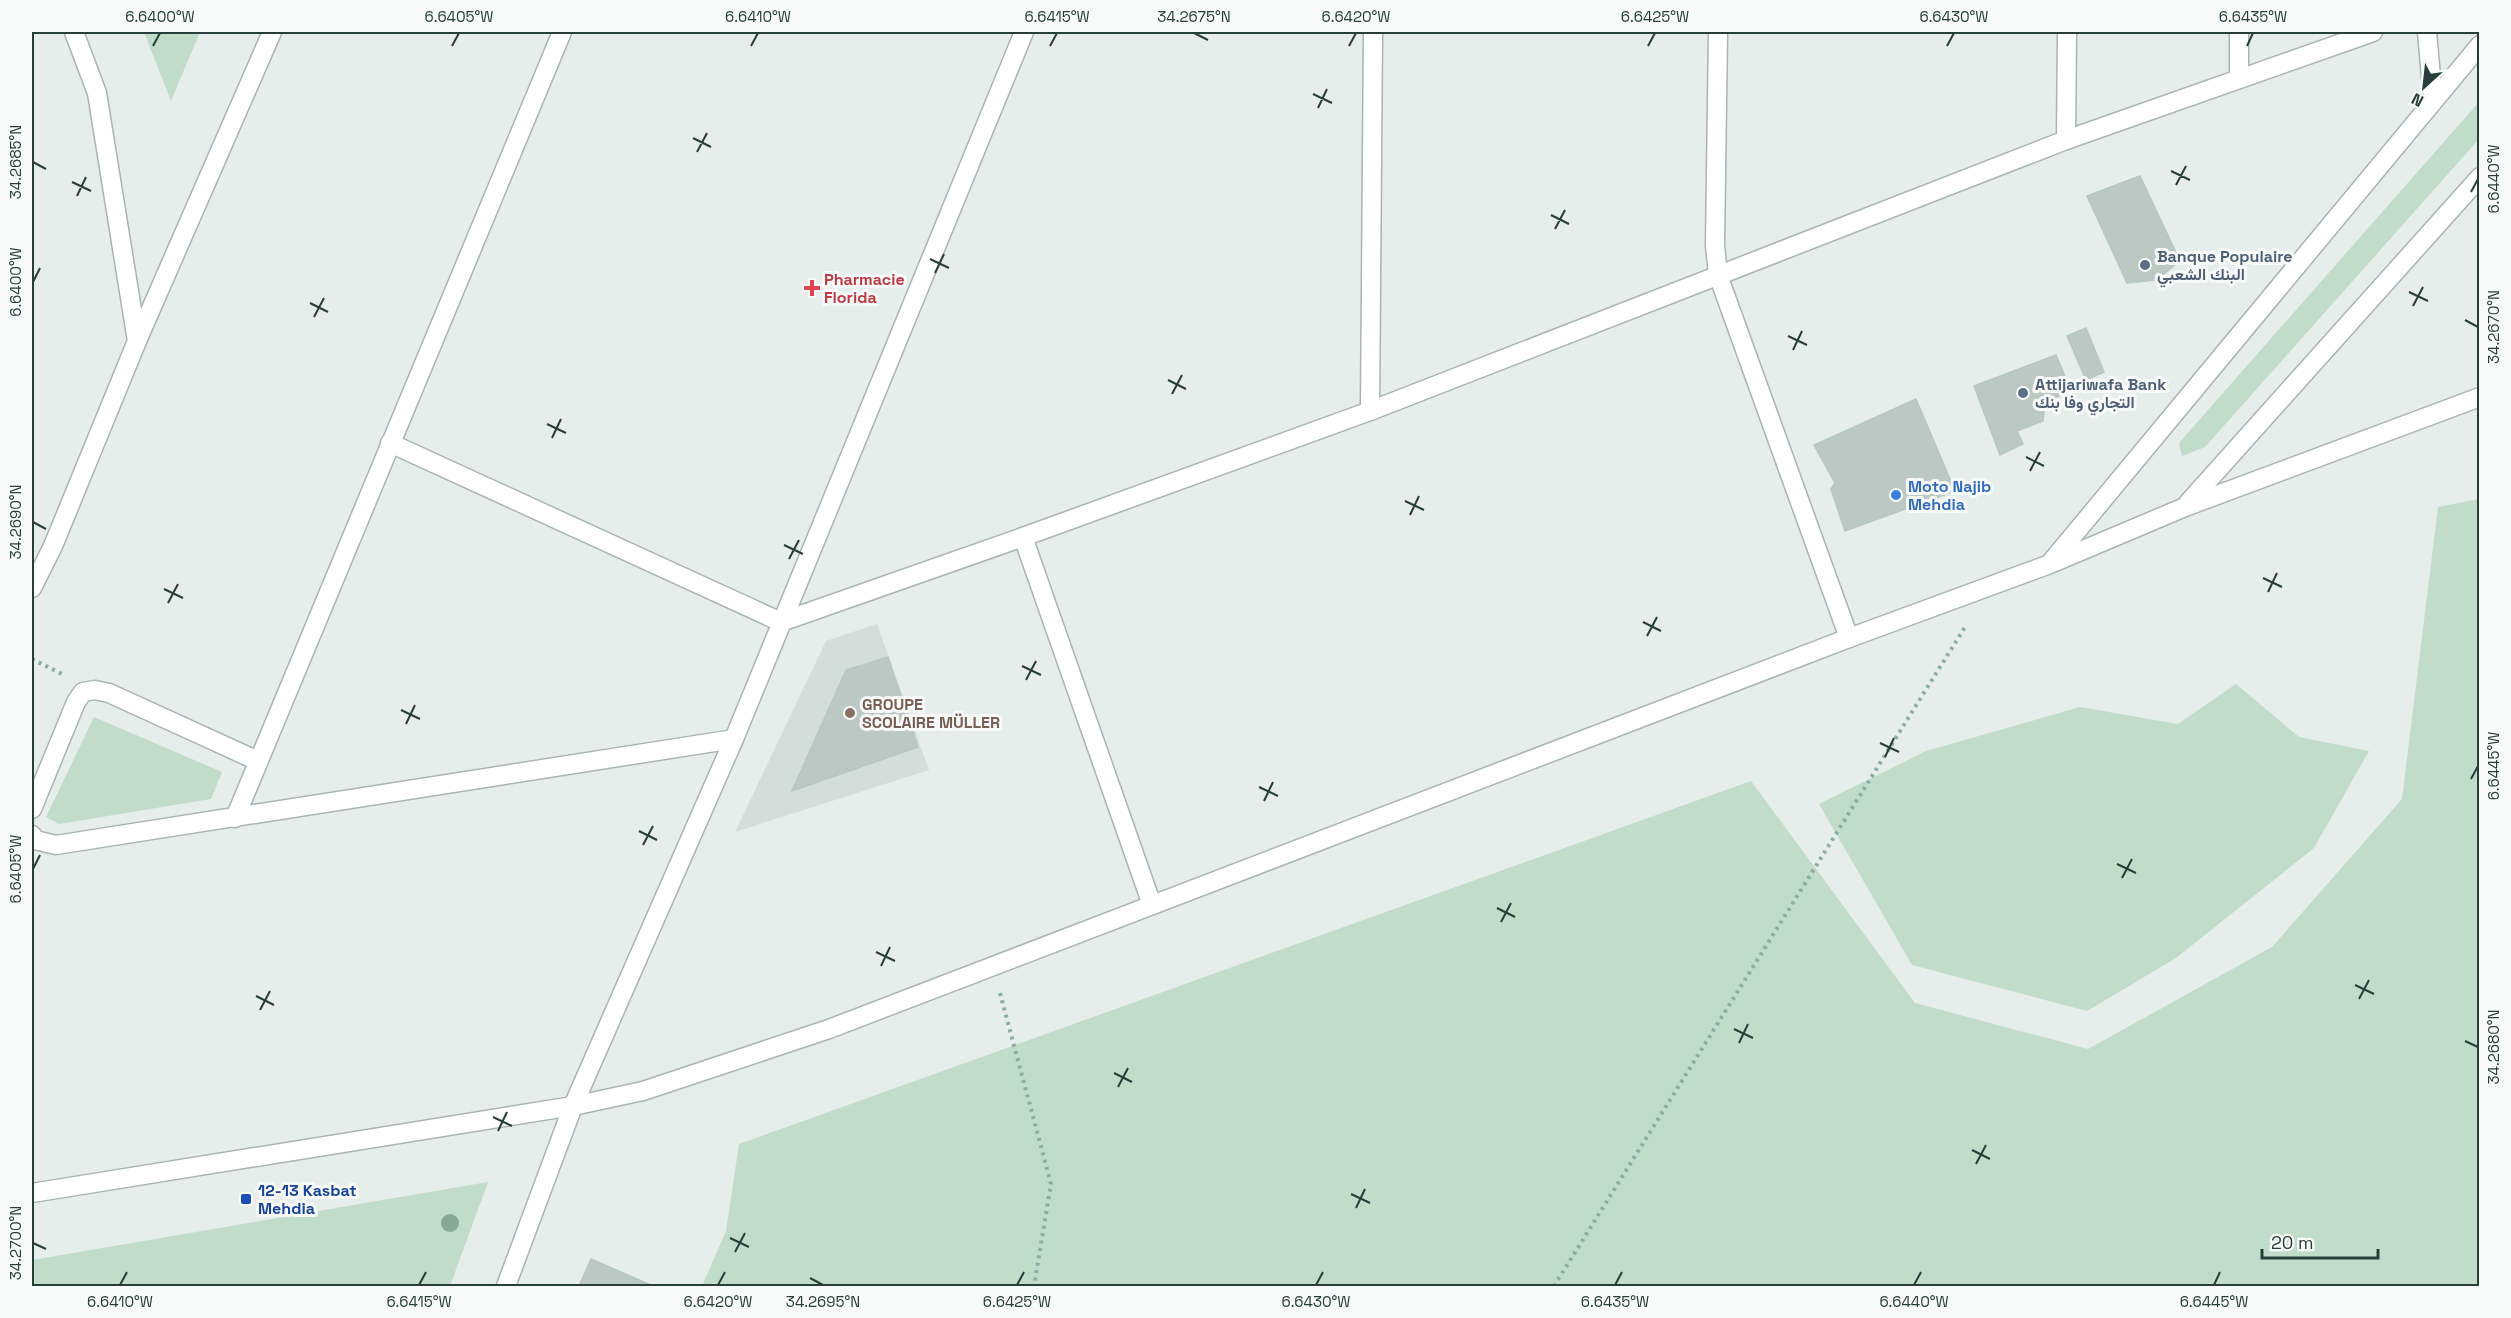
<svg xmlns="http://www.w3.org/2000/svg" width="2511" height="1318" font-family="'Space Grotesk',Vazirmatn,sans-serif">
<style>
.built{fill:#d4ddda}
.green{fill:#c2dccb}
.building{fill:#bcc8c4;stroke:#b9c6c2;stroke-width:1.5}
.lines{fill:none;stroke-linecap:round;stroke-linejoin:round}
.service-casing{stroke:#a9b5b2;stroke-width:21}
.minor-casing{stroke:#a9b5b2;stroke-width:21}
.tertiary-casing{stroke:#a9b5b2;stroke-width:21}
.path{stroke:#8aada6;stroke-width:4;stroke-dasharray:3 4.5;stroke-linecap:butt}
.service{stroke:#fff;stroke-width:18}
.minor{stroke:#fff;stroke-width:18}
.tertiary{stroke:#fff;stroke-width:18}
.tree{fill:#85a897}
.ticks{fill:none;stroke:#273e3a;stroke-width:2}
.service-dot{fill:#5c6f8a;stroke:#f7faf9;stroke-width:2}
.health-dot{fill:#e0444e;stroke:#f7faf9;stroke-width:2}
.shop-dot{fill:#3f7fe0;stroke:#f7faf9;stroke-width:2}
.education-dot{fill:#8d6e63;stroke:#f7faf9;stroke-width:2}
.transit-dot{fill:#1a4fb4;stroke:#f7faf9;stroke-width:2}
.labels{text-anchor:middle;stroke-width:6;stroke-linejoin:round;paint-order:stroke}
.service-label{font-size:16px;font-weight:bold;fill:#4e5e75;stroke:#f7faf9;text-anchor:start}
.health-label{font-size:16px;font-weight:bold;fill:#be3a42;stroke:#f7faf9;text-anchor:start}
.shop-label{font-size:16px;font-weight:bold;fill:#366cbe;stroke:#f7faf9;text-anchor:start}
.education-label{font-size:16px;font-weight:bold;fill:#785e54;stroke:#f7faf9;text-anchor:start}
.transit-label{font-size:16px;font-weight:bold;fill:#164399;stroke:#f7faf9;text-anchor:start}
.neatline{fill:none;stroke:#273e3a;stroke-width:2}
.ticks-label{font-size:15px;text-anchor:middle;fill:#273e3a}
</style>
<rect width="100%" height="100%" fill="#e6edeb"/>
<path class="built" d="M 877,624 L 929,770 L 735,832 L 826,641 Z"/>
<g class="green">
<path d="M 144,32 L 200,32 L 171,101 Z"/>
<path d="M 2479,102 L 2479,139 L 2205,447 L 2182,456 L 2179,443 Z"/>
<path d="M 2479,499 L 2479,1286 L 702,1286 L 726,1231 L 739,1144 L 1751,781 L 1915,1003 L 2088,1049 L 2272,947 L 2402,799 L 2438,507 Z"/>
<path d="M 2236,684 L 2299,737 L 2369,751 L 2314,848 L 2176,958 L 2087,1011 L 1912,965 L 1819,804 L 1926,751 L 2080,707 L 2178,724 Z"/>
<path d="M 94,717 L 222,772 L 211,799 L 59,824 L 46,817 Z"/>
<path d="M 488,1182 L 450,1286 L 32,1286 L 32,1260 Z"/>
</g>
<g class="building">
<path d="M 2140,176 L 2180,261 L 2156,280 L 2127,283 L 2087,196 Z"/>
<path d="M 2086,328 L 2104,372 L 2086,380 L 2067,336 Z"/>
<path d="M 2056,355 L 2071,390 L 2045,403 L 2043,421 L 2017,431 L 2023,444 L 2000,455 L 1974,386 Z"/>
<path d="M 1916,399 L 1955,491 L 1845,531 L 1831,489 L 1835,483 L 1814,445 Z"/>
<path d="M 888,657 L 918,747 L 792,791 L 846,670 Z"/>
<path d="M 591,1259 L 653,1286 L 579,1286 Z"/>
</g>
<g class="lines">
<defs>
<path id="service" d="M 2239,79 L 2239,32"/>
<g id="minor">
<path d="M 1718,32 L 1715,245 L 1718,275 L 1849,638"/>
<path d="M 2427,32 L 2433,99"/>
<path d="M 2066,140 L 2067,32"/>
<path d="M 137,341 L 272,32"/>
<path d="M 1370,411 L 1373,32"/>
<path d="M 390,443 L 781,622 L 1023,537 L 1370,411 L 2066,140 L 2373,32"/>
<path d="M 1023,537 L 1152,905"/>
<path d="M 32,588 L 53,546 L 137,341 L 97,93 L 74,32"/>
<path d="M 32,809 L 76,702 L 83,692 L 95,690 L 109,693 L 258,761"/>
<path d="M 235,818 L 562,32"/>
<path d="M 32,835 L 35,840 L 56,845 L 734,739"/>
<path d="M 506,1286 L 573,1106"/>
</g>
<g id="tertiary">
<path d="M 2188,503 L 2480,177"/>
<path d="M 2052,561 L 2480,45"/>
<path d="M 573,1106 L 734,739 L 1024,32"/>
<path d="M 32,1193 L 573,1106 L 643,1091 L 829,1029 L 1849,638 L 2050,564 L 2185,507 L 2480,397"/>
</g>
</defs>
<use href="#service" class="service-casing"/>
<use href="#minor" class="minor-casing"/>
<use href="#tertiary" class="tertiary-casing"/>
<g class="path">
<path d="M 32,659 L 62,674"/>
<path d="M 1000,993 L 1051,1184 L 1034,1286"/>
<path d="M 1554,1286 L 1965,627"/>
</g>
<use href="#service" class="service"/>
<use href="#minor" class="minor"/>
<use href="#tertiary" class="tertiary"/>
</g>
<circle class="tree" cx="450" cy="1223" r="9"/>
<path class="ticks" d="M 1194,33 L 1208,40M 153,46 L 160,33M 452,46 L 459,33M 751,46 L 758,33M 1050,46 L 1057,33M 1349,46 L 1356,33M 1648,46 L 1655,33M 1947,46 L 1954,33M 2247,46 L 2253,33M 1313,94 L 1332,103M 1318,108 L 1327,89M 693,138 L 711,147M 697,152 L 707,133M 33,162 L 46,169M 2171,171 L 2190,180M 72,182 L 91,191M 2176,185 L 2186,166M 2471,192 L 2478,179M 77,196 L 86,177M 1551,215 L 1569,224M 1555,229 L 1565,210M 930,259 L 949,268M 935,273 L 944,254M 33,282 L 40,268M 2409,292 L 2428,301M 310,303 L 328,312M 2413,306 L 2423,287M 314,317 L 324,298M 2465,320 L 2478,327M 1788,336 L 1807,345M 1793,350 L 1802,331M 1168,380 L 1186,389M 1172,394 L 1182,375M 547,424 L 566,433M 552,438 L 561,419M 2026,457 L 2044,466M 2030,471 L 2040,452M 1405,501 L 1424,510M 1410,515 L 1419,496M 33,522 L 46,529M 784,545 L 803,554M 789,559 L 799,540M 2263,578 L 2282,587M 164,589 L 183,598M 2268,592 L 2277,573M 168,603 L 178,584M 1643,622 L 1661,631M 1647,636 L 1657,617M 1022,666 L 1041,675M 1026,680 L 1036,661M 401,710 L 420,719M 406,724 L 415,705M 1880,743 L 1899,752M 1885,757 L 1894,738M 2471,779 L 2478,766M 1259,787 L 1278,796M 1264,801 L 1273,782M 639,831 L 657,840M 643,845 L 653,826M 2117,864 L 2136,873M 33,869 L 40,855M 2122,878 L 2132,859M 1497,908 L 1515,917M 1501,922 L 1511,903M 876,952 L 895,961M 881,966 L 890,947M 2355,985 L 2374,994M 256,996 L 274,1005M 2359,999 L 2369,980M 260,1010 L 270,991M 1734,1029 L 1753,1038M 2465,1041 L 2478,1047M 1739,1043 L 1748,1024M 1114,1073 L 1132,1082M 1118,1087 L 1128,1068M 493,1117 L 512,1126M 498,1131 L 507,1112M 1972,1150 L 1990,1159M 1976,1164 L 1986,1145M 1351,1194 L 1370,1203M 1356,1208 L 1365,1189M 730,1238 L 749,1247M 33,1243 L 46,1249M 735,1252 L 745,1233M 810,1278 L 823,1285M 120,1285 L 127,1272M 419,1285 L 426,1272M 718,1285 L 725,1272M 1017,1285 L 1024,1272M 1316,1285 L 1323,1272M 1615,1285 L 1622,1272M 1914,1285 L 1921,1272M 2214,1285 L 2220,1272"/>
<g class="service-dot">
<circle cx="2145" cy="265" r="6"/>
<circle cx="2023" cy="393" r="6"/>
</g>
<path class="health-dot" d="M809 279h6v6h6v6h-6v6h-6v-6h-6v-6h6z"/>
<circle class="shop-dot" cx="1896" cy="495" r="6"/>
<circle class="education-dot" cx="850" cy="713" r="6"/>
<rect class="transit-dot" x="240" y="1193" width="12" height="12" rx="3"/>
<g class="labels">
<g class="service-label">
<text x="2157" y="262">Banque Populaire<tspan x="2157" dy="18">البنك الشعبي</tspan></text>
<text x="2035" y="390">Attijariwafa Bank<tspan x="2035" dy="18">التجاري وفا بنك</tspan></text>
</g>
<g class="health-label">
<text x="824" y="285">Pharmacie<tspan x="824" dy="18">Florida</tspan></text>
</g>
<g class="shop-label">
<text x="1908" y="492">Moto Najib<tspan x="1908" dy="18">Mehdia</tspan></text>
</g>
<g class="education-label">
<text x="862" y="710">GROUPE<tspan x="862" dy="18">SCOLAIRE MÜLLER</tspan></text>
</g>
<g class="transit-label">
<text x="258" y="1196">12-13 Kasbat<tspan x="258" dy="18">Mehdia</tspan></text>
</g>
</g>
<rect width="2511" height="1318" fill="none" stroke="#f7faf9" stroke-width="66"/>
<g transform="translate(2424 87) rotate(207)" stroke="#f7faf9" stroke-width="4.5" paint-order="stroke">
<path d="M0-4.5L10 22L0 15L-10 22Z" fill="#273e3a"/>
<text y="-9" font-size="16" font-weight="bold" text-anchor="middle" fill="#273e3a">N</text>
</g>
<path d="M2262 1249v9h116v-9" fill="none" stroke="#273e3a" stroke-width="3"/>
<text x="2271" y="1249" font-size="18" fill="#273e3a" stroke="#f7faf9" stroke-width="4.5" paint-order="stroke">20 m</text>
<rect x="33" y="33" width="2445" height="1252" class="neatline"/>
<g class="ticks-label">
<text x="160" y="22">6.6400°W</text>
<text x="459" y="22">6.6405°W</text>
<text x="758" y="22">6.6410°W</text>
<text x="1057" y="22">6.6415°W</text>
<text x="1194" y="22">34.2675°N</text>
<text x="1356" y="22">6.6420°W</text>
<text x="1655" y="22">6.6425°W</text>
<text x="1954" y="22">6.6430°W</text>
<text x="2253" y="22">6.6435°W</text>
<text transform="translate(16 162) rotate(-90)" y="5">34.2685°N</text>
<text transform="translate(2494 179) rotate(-90)" y="5">6.6440°W</text>
<text transform="translate(16 282) rotate(-90)" y="5">6.6400°W</text>
<text transform="translate(2494 327) rotate(-90)" y="5">34.2670°N</text>
<text transform="translate(16 522) rotate(-90)" y="5">34.2690°N</text>
<text transform="translate(2494 766) rotate(-90)" y="5">6.6445°W</text>
<text transform="translate(16 869) rotate(-90)" y="5">6.6405°W</text>
<text transform="translate(2494 1047) rotate(-90)" y="5">34.2680°N</text>
<text transform="translate(16 1243) rotate(-90)" y="5">34.2700°N</text>
<text x="120" y="1307">6.6410°W</text>
<text x="419" y="1307">6.6415°W</text>
<text x="718" y="1307">6.6420°W</text>
<text x="823" y="1307">34.2695°N</text>
<text x="1017" y="1307">6.6425°W</text>
<text x="1316" y="1307">6.6430°W</text>
<text x="1615" y="1307">6.6435°W</text>
<text x="1914" y="1307">6.6440°W</text>
<text x="2214" y="1307">6.6445°W</text>
</g>
</svg>
